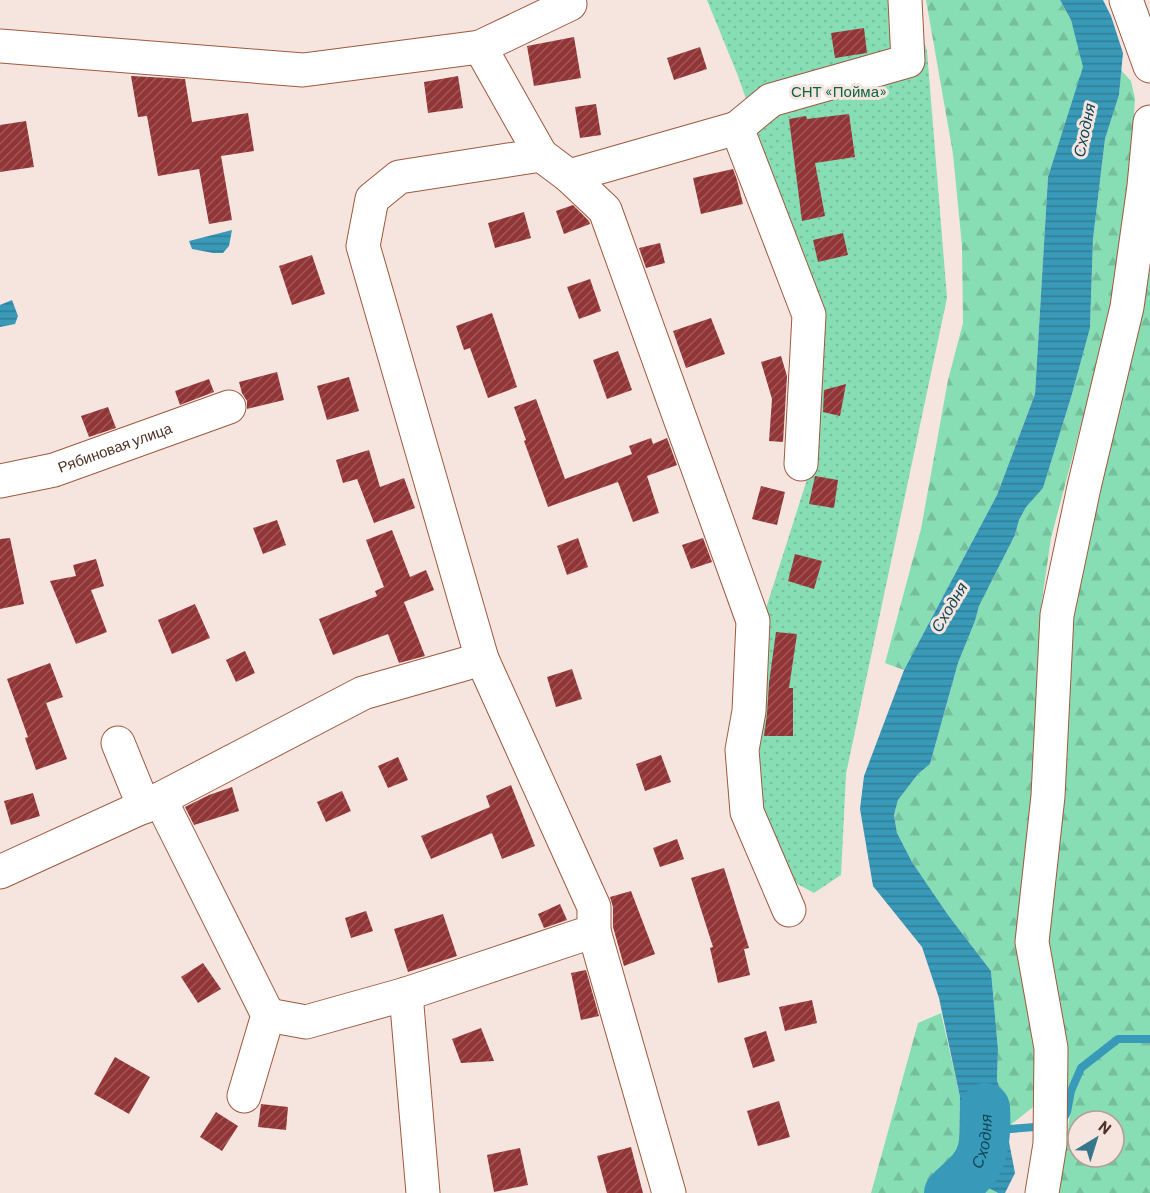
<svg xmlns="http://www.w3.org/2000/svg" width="1150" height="1193" font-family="Barlow,sans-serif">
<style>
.grass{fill:url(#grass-dots)}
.forest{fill:url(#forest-firs);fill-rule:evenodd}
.water{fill:url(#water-rules)}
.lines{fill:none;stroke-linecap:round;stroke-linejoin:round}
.stream{stroke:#3899b8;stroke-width:8}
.river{stroke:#3899b8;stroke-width:50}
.building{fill:url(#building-hatch)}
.minor-casing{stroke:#9d593e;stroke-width:35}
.minor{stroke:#fff;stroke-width:33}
.labels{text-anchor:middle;stroke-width:6;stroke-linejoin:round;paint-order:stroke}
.park-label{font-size:15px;fill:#0c6445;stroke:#f6e5df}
.street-label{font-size:15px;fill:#4f3125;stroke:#f6e5df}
.water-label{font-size:16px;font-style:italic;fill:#0d4656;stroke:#f6e5df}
</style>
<defs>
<pattern id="grass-dots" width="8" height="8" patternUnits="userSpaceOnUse" patternTransform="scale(1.5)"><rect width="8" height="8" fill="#87deb5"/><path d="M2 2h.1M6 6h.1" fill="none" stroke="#76bf9c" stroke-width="1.8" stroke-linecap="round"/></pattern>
<pattern id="forest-firs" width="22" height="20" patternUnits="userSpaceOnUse" patternTransform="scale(1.5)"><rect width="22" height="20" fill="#87deb5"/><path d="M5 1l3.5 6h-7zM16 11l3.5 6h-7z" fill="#76bf9c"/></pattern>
<pattern id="water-rules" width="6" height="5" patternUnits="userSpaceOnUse" patternTransform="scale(1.5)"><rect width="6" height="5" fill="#3899b8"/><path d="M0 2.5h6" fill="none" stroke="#327d95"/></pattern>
<pattern id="building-hatch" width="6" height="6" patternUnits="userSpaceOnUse" patternTransform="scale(1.5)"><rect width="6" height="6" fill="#913536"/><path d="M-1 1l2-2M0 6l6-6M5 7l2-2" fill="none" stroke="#9f5858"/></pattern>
</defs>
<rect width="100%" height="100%" fill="#f6e5df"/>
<path class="grass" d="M 707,0 L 911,0 L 927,51 L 947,298 L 846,774 L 841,875 L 814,893 L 792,881 L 758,815 L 762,621 L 809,473 L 822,317 L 738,76 Z"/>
<g class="forest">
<path d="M 926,0 L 1060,0 L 1071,20 L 1084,67 L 1048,177 L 1035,394 L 997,495 L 904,670 L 885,663 L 921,529 L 948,380 L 963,323 L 962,246 L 953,154 Z"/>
<path d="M 1121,70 L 1131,81 L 1135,99 L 1129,192 L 1113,304 L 1051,538 L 1041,607 L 1034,769 L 1020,910 L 1019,966 L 1037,1060 L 1038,1092 L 1033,1107 L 1007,1128 L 1006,1111 L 997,1080 L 998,1049 L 991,971 L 948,915 L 912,862 L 897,833 L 894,815 L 898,800 L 918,774 L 930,764 L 958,663 L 975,621 L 979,606 L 1015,535 L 1019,520 L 1026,506 L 1043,488 L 1072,394 L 1090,328 L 1093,239 L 1105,139 L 1119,95 Z"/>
<path d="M 1150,234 L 1150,1193 L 1056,1193 L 1062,1171 L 1071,1105 L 1045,935 L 1076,581 ZM 1078,1121 L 1114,1121 L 1114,1157 L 1078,1157 Z"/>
<path d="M 941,1013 L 960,1097 L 959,1151 L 972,1179 L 998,1193 L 871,1193 L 918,1023 Z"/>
</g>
<g class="water">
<path d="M 1060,0 L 1103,0 L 1111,16 L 1123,53 L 1119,95 L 1105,139 L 1093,239 L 1090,328 L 1072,394 L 1043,488 L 1026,507 L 1019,520 L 1015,535 L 979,606 L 975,621 L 958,663 L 930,764 L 918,774 L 898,800 L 894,815 L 897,833 L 912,862 L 948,915 L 991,971 L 998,1049 L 997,1080 L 1006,1111 L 1009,1142 L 1015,1173 L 1005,1193 L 998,1193 L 972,1179 L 959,1151 L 960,1097 L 939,998 L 922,947 L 873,886 L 860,809 L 864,776 L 904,670 L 997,495 L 1035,394 L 1048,177 L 1083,67 L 1071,20 Z"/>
<path d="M 232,230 L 229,246 L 223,253 L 213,253 L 192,249 L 189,241 Z"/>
<path d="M 12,300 L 18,316 L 15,324 L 0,327 L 0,305 Z"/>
</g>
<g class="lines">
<g class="stream">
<path d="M 1061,1118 L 1064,1118 L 1067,1112 L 1071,1091 L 1081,1068 L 1118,1039 L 1150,1039"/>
<path d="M 998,1130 L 1035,1127 L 1039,1126"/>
</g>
<path class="river" id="s1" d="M 949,1193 C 957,1185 971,1174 976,1165 C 986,1150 986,1125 985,1108"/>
</g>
<g class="building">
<path d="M 864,28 L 867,53 L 835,58 L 831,33 Z"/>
<path d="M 574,37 L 581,78 L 534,86 L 527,46 Z"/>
<path d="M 700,47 L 707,69 L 674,80 L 667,58 Z"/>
<path d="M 131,76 L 185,79 L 192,122 L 248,113 L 254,151 L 221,156 L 232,220 L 209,224 L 199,169 L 158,176 L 147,116 L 138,117 Z"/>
<path d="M 458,76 L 463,108 L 428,113 L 424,82 Z"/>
<path d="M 596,104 L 601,135 L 580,138 L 575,107 Z"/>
<path d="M 849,114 L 855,157 L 815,163 L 825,216 L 802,221 L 789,119 L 806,116 L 807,119 Z"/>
<path d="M 26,121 L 34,167 L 0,172 L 0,125 Z"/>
<path d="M 733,169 L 737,180 L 743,204 L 701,214 L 693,178 Z"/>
<path d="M 573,205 L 589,221 L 590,224 L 564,234 L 556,211 Z"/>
<path d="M 524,212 L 531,238 L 495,248 L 488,223 Z"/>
<path d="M 843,233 L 848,255 L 818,262 L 813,240 Z"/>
<path d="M 660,243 L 665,263 L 646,268 L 639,248 Z"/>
<path d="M 312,255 L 325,294 L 292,305 L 279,266 Z"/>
<path d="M 590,279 L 601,311 L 579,319 L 567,287 Z"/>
<path d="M 492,313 L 517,387 L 488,398 L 470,348 L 464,350 L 456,326 Z"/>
<path d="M 711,318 L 725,354 L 686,368 L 673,331 Z"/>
<path d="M 618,351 L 632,390 L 607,399 L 593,360 Z"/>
<path d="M 781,356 L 787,376 L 783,442 L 769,441 L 772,399 L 761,362 Z"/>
<path d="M 277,372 L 284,400 L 247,409 L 247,401 L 242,393 L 239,382 Z"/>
<path d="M 349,377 L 359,411 L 327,420 L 317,386 Z"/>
<path d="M 209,379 L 214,392 L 180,405 L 175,391 Z"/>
<path d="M 846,384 L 840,416 L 823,412 L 824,390 Z"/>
<path d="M 536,399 L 565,479 L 632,454 L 629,446 L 651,438 L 653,444 L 667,438 L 677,465 L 647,476 L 659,513 L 633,522 L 618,482 L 548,507 L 524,441 L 526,440 L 514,407 Z"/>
<path d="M 108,407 L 116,428 L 89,437 L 81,416 Z"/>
<path d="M 369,450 L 380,487 L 404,478 L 415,508 L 374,523 L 357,479 L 343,483 L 336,460 Z"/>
<path d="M 815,476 L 838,480 L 834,508 L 809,504 Z"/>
<path d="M 761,486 L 785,492 L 777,525 L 752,519 Z"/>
<path d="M 277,520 L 286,545 L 263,554 L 253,528 Z"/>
<path d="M 392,530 L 410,577 L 426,570 L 434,590 L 404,602 L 425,656 L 399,663 L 388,634 L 333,655 L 319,619 L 377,596 L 375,591 L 384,587 L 366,540 Z"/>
<path d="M 10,538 L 24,604 L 0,609 L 0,539 Z"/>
<path d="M 578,538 L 588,567 L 567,575 L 557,546 Z"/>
<path d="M 703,538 L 712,562 L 691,569 L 682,545 Z"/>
<path d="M 795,554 L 822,561 L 814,589 L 788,581 Z"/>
<path d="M 96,559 L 104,586 L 91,590 L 107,632 L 76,644 L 50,581 L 76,576 L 73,565 Z"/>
<path d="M 195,604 L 210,638 L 172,654 L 158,620 Z"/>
<path d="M 776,632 L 797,634 L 789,688 L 793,688 L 793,736 L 764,736 L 767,714 L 769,683 Z"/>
<path d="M 245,651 L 255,673 L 236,682 L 226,660 Z"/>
<path d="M 50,663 L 63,697 L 46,703 L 67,759 L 36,770 L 25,738 L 28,737 L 7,679 Z"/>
<path d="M 572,669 L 582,699 L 556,707 L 547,677 Z"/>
<path d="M 661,755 L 671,782 L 645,791 L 636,764 Z"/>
<path d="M 398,757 L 408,780 L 388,788 L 378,766 Z"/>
<path d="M 511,785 L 535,846 L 502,859 L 492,833 L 431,859 L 421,836 L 490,807 L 486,796 Z"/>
<path d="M 232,787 L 239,811 L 194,825 L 185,807 L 209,795 Z"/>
<path d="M 342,791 L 351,811 L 326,822 L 317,802 Z"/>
<path d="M 33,793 L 40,816 L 11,825 L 4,801 Z"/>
<path d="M 677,839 L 684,859 L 660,867 L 653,848 Z"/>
<path d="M 724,868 L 749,948 L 744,949 L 750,975 L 718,983 L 710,948 L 713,947 L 691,878 Z"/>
<path d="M 631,891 L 655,954 L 624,966 L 613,927 L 613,907 L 610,897 Z"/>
<path d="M 560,904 L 567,920 L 544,928 L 538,914 Z"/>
<path d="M 366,911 L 373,931 L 351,938 L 345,918 Z"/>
<path d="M 443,914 L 457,956 L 408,972 L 394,929 Z"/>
<path d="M 203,963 L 221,989 L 198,1003 L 181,977 Z"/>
<path d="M 586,970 L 599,1016 L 581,1020 L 571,973 Z"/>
<path d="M 812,1000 L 817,1023 L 785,1031 L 779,1007 Z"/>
<path d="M 481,1028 L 494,1061 L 461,1063 L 452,1039 Z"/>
<path d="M 766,1031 L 775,1061 L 753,1068 L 744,1038 Z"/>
<path d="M 115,1057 L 150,1077 L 129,1114 L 94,1094 Z"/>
<path d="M 779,1101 L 790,1137 L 758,1146 L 747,1111 Z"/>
<path d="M 261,1104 L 288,1107 L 286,1130 L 258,1127 Z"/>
<path d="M 216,1112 L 238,1126 L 222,1151 L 200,1137 Z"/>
<path d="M 631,1147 L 643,1193 L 607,1193 L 597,1156 Z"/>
<path d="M 520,1148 L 528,1185 L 494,1192 L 487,1155 Z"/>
</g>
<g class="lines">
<defs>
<g id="minor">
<path d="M 1126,0 L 1150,66"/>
<path d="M 0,46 L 303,70 L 480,47 L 541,155"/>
<path d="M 480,47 L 570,4"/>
<path d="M 737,128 L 771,100 L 908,61 L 905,0"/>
<path d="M 569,176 L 737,128 L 809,315 L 801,464"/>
<path id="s2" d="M 0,481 L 54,470 L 229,407"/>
<path d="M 118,743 L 144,807"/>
<path d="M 160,799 L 268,1015 L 244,1096"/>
<path d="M 0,872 L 160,799 L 363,693 L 482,659"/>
<path d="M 594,931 L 669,1193"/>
<path d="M 406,994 L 423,1193"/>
<path d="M 268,1015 L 306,1022 L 406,994 L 594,931 L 594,907 L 482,659 L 363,246 L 372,199 L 399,177 L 541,155 L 569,176 L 605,210 L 753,621 L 749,711 L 742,750 L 747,812 L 789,910"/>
<path d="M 1042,1193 L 1050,1144 L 1051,1048 L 1032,942 L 1048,796 L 1057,615 L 1084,487 L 1127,307 L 1144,186 L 1150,122"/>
</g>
</defs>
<use href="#minor" class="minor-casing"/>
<use href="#minor" class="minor"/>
</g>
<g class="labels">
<g class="park-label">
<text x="839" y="97">СНТ «Пойма»</text>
</g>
<g class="street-label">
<text dy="5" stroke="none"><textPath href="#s2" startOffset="120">Рябиновая улица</textPath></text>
</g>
<g class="water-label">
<text transform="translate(1084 130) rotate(-78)" y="6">Сходня</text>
<text transform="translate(949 607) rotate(-59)" y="6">Сходня</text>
<text dy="6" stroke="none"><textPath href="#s1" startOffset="64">Сходня</textPath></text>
</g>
</g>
<g transform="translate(1096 1139) rotate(38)"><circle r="28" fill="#f6e5df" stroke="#b39d95" stroke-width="1.5"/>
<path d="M0-4.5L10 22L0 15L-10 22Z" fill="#36758a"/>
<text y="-9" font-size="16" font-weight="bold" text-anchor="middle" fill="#4f3125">N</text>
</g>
</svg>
